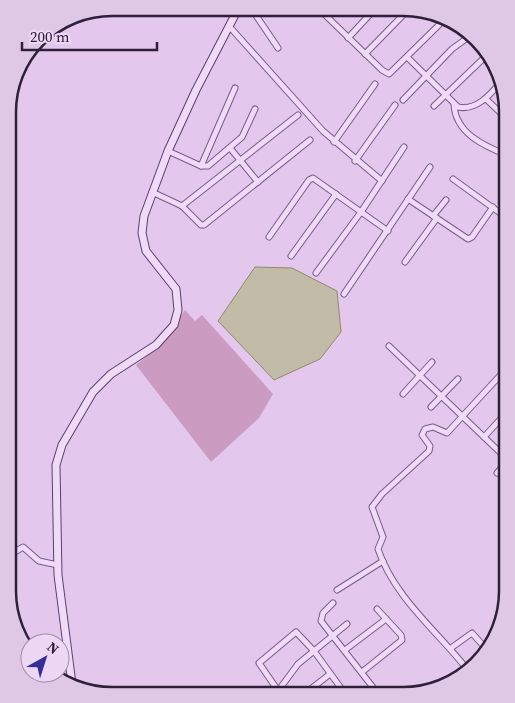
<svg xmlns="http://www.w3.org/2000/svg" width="515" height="703" font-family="'Source Serif 4',serif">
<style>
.green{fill:#cb9bc2}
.water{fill:#c1bba8;stroke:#8f896f}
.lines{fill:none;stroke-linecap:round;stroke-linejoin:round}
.street-casing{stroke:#775d88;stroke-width:7}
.secondary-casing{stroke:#58406a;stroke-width:9}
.street{stroke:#f1daf8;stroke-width:5}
.secondary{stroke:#f1daf8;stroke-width:7}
.rim{fill:none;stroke:#2e2039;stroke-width:2.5}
</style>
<rect width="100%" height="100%" fill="#e4c7ed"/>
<path class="green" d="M 185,310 L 195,321 L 202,315 L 273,394 L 259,418 L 211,462 L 136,365 L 162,344 Z"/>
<path class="water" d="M 255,267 L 292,268 L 337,291 L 341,332 L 320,359 L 274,380 L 218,321 Z"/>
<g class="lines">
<defs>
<g id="street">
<path d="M 320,10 L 382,70 L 389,74 L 445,19"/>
<path d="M 253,11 L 278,48"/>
<path d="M 229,26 L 323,131 L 382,181"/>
<path d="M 348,38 L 375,9"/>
<path d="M 365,54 L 409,9"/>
<path d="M 407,57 L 458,107 C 476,111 490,95 500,83"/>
<path d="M 486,99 L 507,119"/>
<path d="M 403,100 L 452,49 L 470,36"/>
<path d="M 454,104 C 455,133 484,146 507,155"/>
<path d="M 434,106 L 487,55"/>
<path d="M 334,142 L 375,84"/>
<path d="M 230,148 L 258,182"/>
<path d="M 168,151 L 201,166 L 208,166 L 242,137 L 255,109"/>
<path d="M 355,161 L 395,105"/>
<path d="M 201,166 L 235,88"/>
<path d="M 453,179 L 507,218"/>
<path d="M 152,192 L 182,206 L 201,225 L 204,225 L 310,140"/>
<path d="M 408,199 L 468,239 L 472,237 L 493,207"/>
<path d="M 182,206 L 298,115"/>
<path d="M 433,216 L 446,200"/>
<path d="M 269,237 L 309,180 L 313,178 L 388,231"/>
<path d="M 291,256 L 336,194"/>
<path d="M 405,262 L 437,218"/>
<path d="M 316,273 L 361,212 L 404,147"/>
<path d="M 344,294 L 430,167"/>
<path d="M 389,346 L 507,459"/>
<path d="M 403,394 L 432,362"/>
<path d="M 431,407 L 458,379"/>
<path d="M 484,437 L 507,412"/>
<path d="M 497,473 L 507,461"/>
<path d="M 8,554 L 10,555 L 23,547 L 39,561 L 58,565"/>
<path d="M 337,590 L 383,561"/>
<path d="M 333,603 L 323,613 L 321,621 L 379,695"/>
<path d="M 451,648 L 472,633 L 488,651"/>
<path d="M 345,650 L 386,619"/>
<path d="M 467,669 C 436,630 394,597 378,549 L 383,537 L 372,507 L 382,494 L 429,451 L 430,446 L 422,435 L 425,429 L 433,427 L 447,433 L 507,368"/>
<path d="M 362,672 L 402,640 L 401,635 L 377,609"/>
<path d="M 275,695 L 298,664 L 347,624"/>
<path d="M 281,695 L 259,663 L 296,632 L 314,651 L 346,695"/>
<path d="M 303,695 L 330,674"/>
</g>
<path id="secondary" d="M 72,684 L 58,575 L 56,465 L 62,445 L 93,392 L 111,374 L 156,345 L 174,325 L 178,310 L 176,289 L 146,251 L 142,233 L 144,216 L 168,151 L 196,90 L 237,11"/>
</defs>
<use href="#street" class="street-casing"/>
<use href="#secondary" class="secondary-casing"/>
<use href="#street" class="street"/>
<use href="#secondary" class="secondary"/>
</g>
<path d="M0 0H515V703H0ZM112 16H403A96 96 0 0 1 499 112V591A96 96 0 0 1 403 687H112A96 96 0 0 1 16 591V112A96 96 0 0 1 112 16Z" fill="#dfc7e6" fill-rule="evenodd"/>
<path class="rim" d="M112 16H403A96 96 0 0 1 499 112V591A96 96 0 0 1 403 687H112A96 96 0 0 1 16 591V112A96 96 0 0 1 112 16Z"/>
<g transform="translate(45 658) rotate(39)"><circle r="24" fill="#eed6f5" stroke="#a18daa"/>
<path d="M0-4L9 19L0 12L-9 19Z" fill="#352f95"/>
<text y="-8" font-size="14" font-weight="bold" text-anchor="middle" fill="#2e2039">N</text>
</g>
<path d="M22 42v8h135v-8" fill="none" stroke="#2e2039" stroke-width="2.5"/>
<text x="30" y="42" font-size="15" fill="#2e2039" stroke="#eed6f5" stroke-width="4" paint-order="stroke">200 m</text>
</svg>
